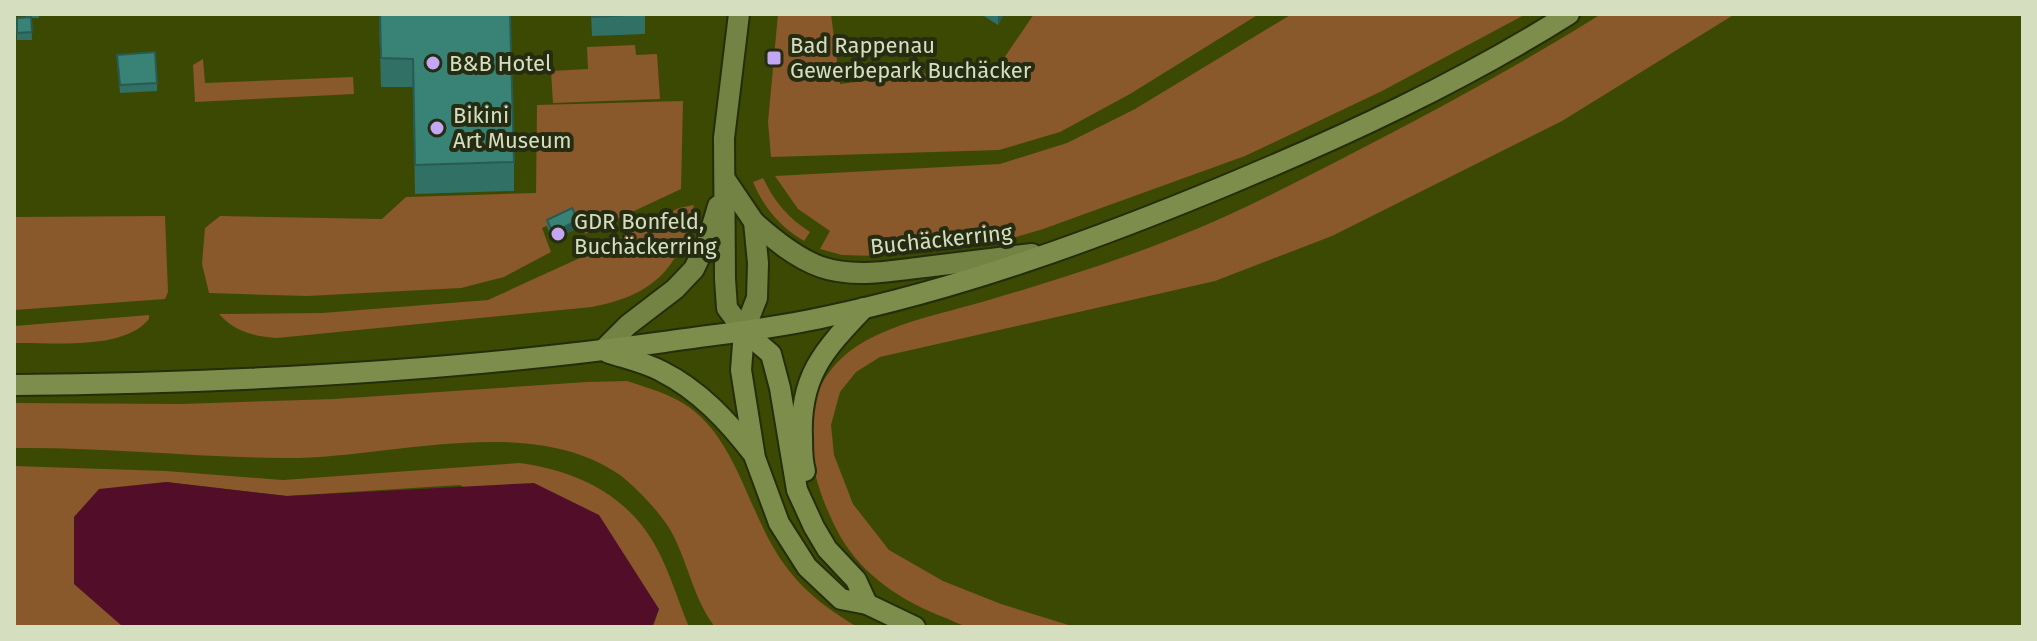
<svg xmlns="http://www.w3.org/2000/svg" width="2037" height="641" font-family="'Fira Sans',sans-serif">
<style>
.green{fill:#89582b}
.water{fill:#520d29}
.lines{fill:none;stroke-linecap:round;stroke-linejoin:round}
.street-casing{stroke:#252d0b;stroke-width:24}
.secondary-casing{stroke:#252d0b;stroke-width:24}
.street{stroke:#738343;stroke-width:20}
.secondary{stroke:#7d8e4c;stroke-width:20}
.wall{fill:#307065}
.shaded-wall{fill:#275b53}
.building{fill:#388276;stroke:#275b53;stroke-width:2}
.poi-dot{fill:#c3a7f2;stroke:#262c12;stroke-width:3}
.labels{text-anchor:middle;stroke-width:8;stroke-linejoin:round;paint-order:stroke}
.poi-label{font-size:22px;fill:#d5dfbf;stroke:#262c12;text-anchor:start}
.street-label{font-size:22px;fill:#d5dfbf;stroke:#262c12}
</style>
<rect width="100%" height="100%" fill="#3c4902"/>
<g class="green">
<path d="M 778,14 L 831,14 L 840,84 L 1000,64 L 1034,14 L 1259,14 L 1130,94 L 1060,132 L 999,150 L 771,157 L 768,122 Z"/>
<path d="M 1292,14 L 1526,14 L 1382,91 L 1245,156 L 1043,229 L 1003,241 L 877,256 L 842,255 L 820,249 L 830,231 L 798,209 L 775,176 L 1000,164 L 1067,143 L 1135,109 Z"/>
<path d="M 1601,14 L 1735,14 L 1562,121 L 1332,236 L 1215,281 L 880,357 L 856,372 L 840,392 L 831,425 L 834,455 L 853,504 L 889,550 L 943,581 L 1001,604 L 1075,627 C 1043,627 1001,631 970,627 C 962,626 953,621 946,618 C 903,602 863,576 840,536 C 810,480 789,405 844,356 C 880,324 943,314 989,300 C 1050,282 1114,262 1174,238 C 1235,214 1293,184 1351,154 C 1436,110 1520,65 1601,14 Z"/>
<path d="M 635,45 L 636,55 L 657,54 L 660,99 L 553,103 L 551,71 L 588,69 L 587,47 Z"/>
<path d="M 203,59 L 205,83 L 353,77 L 354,94 L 195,102 L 193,65 Z"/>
<path d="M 683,101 L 681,189 L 585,234 L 573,214 L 542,228 L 551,252 L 504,277 L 461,288 L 307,296 L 209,293 L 202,264 L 205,228 L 220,216 L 382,219 L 406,197 L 536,193 L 537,105 Z"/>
<path d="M 763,178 C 774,201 788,218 810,232 L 804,241 C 780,227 764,208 753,182 Z"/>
<path d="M 694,205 C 681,267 655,295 592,307 L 277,338 C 253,336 235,332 219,314 L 322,313 L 488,300 L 582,257 L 679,208 Z"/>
<path d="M 165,216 L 168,292 L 165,299 L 14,310 L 14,217 Z"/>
<path d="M 149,315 L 149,319 C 123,351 53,342 14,343 L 14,326 Z"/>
<path d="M 627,381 C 648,388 671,394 689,407 C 740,444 749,519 787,568 C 806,594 830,610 857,627 L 715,627 C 695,601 689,568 675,539 C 666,518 638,489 620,475 C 527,411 387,460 281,458 C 192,457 103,447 14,448 L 14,403 L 181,404 L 334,399 L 587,382 Z"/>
<path d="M 520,463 C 577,471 628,495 656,547 C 670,572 678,601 689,627 L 653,627 L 659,609 L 460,485 L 287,496 L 166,482 L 122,626 L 138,627 L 14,627 L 14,466 L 166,471 L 283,480 Z"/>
</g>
<path class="water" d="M 166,482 L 287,496 L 534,483 L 599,515 L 659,609 L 652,627 L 122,626 L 74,584 L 74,517 L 99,489 Z"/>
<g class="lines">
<defs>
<g id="street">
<path d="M 739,14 L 724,138 L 725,279 L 727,308 L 744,331"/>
<path d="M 725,179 L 754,222 L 758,263 L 757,298 L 744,331"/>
<path d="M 754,222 C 773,239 796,258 821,267 C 856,279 897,270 933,266 C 966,262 999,258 1032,254"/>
<path d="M 603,350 L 628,325 L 675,289 L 694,269 L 708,240 L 718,206"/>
</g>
<g id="secondary">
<path d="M 744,331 L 741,370 L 755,458 L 779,523 L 807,567 L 841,599 L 867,604 L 915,627"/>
<path d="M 744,331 L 771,354 L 780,388 L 797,490 L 814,527 L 827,549 L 856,580 L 867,604"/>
<path d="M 607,352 C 624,358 644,362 661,371 C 699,390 728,421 754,455"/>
<path d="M 14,385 C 231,383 449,372 664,342 C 718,334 772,329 825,317 C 963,288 1097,239 1227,185 C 1345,136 1461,82 1569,14"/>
<path d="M 805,471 C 802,461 802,450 802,439 C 799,377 823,351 864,308"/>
</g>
</defs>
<use href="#street" class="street-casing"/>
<use href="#secondary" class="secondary-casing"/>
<use href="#street" class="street"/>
<use href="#secondary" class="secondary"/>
</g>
<g class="wall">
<path d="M 26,14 L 39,14 L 39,18 L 31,18 L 32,40 L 17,40 L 17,18 L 26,17 Z"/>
<path d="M 379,14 L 514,162 L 514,191 L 415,194 L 413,87 L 381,87 Z"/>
<path d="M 591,14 L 645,14 L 645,34 L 592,36 Z"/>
<path d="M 981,14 L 1004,14 L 998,25 Z"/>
<path d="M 117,62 L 157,83 L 157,91 L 120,93 Z"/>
<path d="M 547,220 L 578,228 L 553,240 L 547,227 Z"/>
</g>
<g class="shaded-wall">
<path d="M 998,14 L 1004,14 L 998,25 Z"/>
<path d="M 578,220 L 578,228 L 553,240 L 553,233 Z"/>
</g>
<g class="building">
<path d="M 380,14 L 510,14 L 514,162 L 415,165 L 413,59 L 381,58 Z"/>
<path d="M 592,14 L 645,14 L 592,17 Z"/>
<path d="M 31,17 L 32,32 L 17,33 L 17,18 Z"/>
<path d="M 155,52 L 157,83 L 120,85 L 117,55 Z"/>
<path d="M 572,208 L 578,220 L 553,233 L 547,220 Z"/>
</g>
<g class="poi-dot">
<rect x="766" y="50" width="16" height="16" rx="4"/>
<circle cx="433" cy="63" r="8"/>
<circle cx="437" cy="128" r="8"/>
<circle cx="558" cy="234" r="8"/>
</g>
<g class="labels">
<g class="poi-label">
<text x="790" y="53">Bad Rappenau<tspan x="790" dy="25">Gewerbepark Buchäcker</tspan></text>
<text x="449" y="71">B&amp;B Hotel</text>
<text x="453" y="123">Bikini<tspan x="453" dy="25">Art Museum</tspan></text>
<text x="574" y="229">GDR Bonfeld,<tspan x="574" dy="25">Buchäckerring</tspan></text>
</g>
<g class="street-label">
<text transform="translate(941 239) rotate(-6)" y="8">Buchäckerring</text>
</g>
</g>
<rect width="2037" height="641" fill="none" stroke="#d5dfbf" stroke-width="32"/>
</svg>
